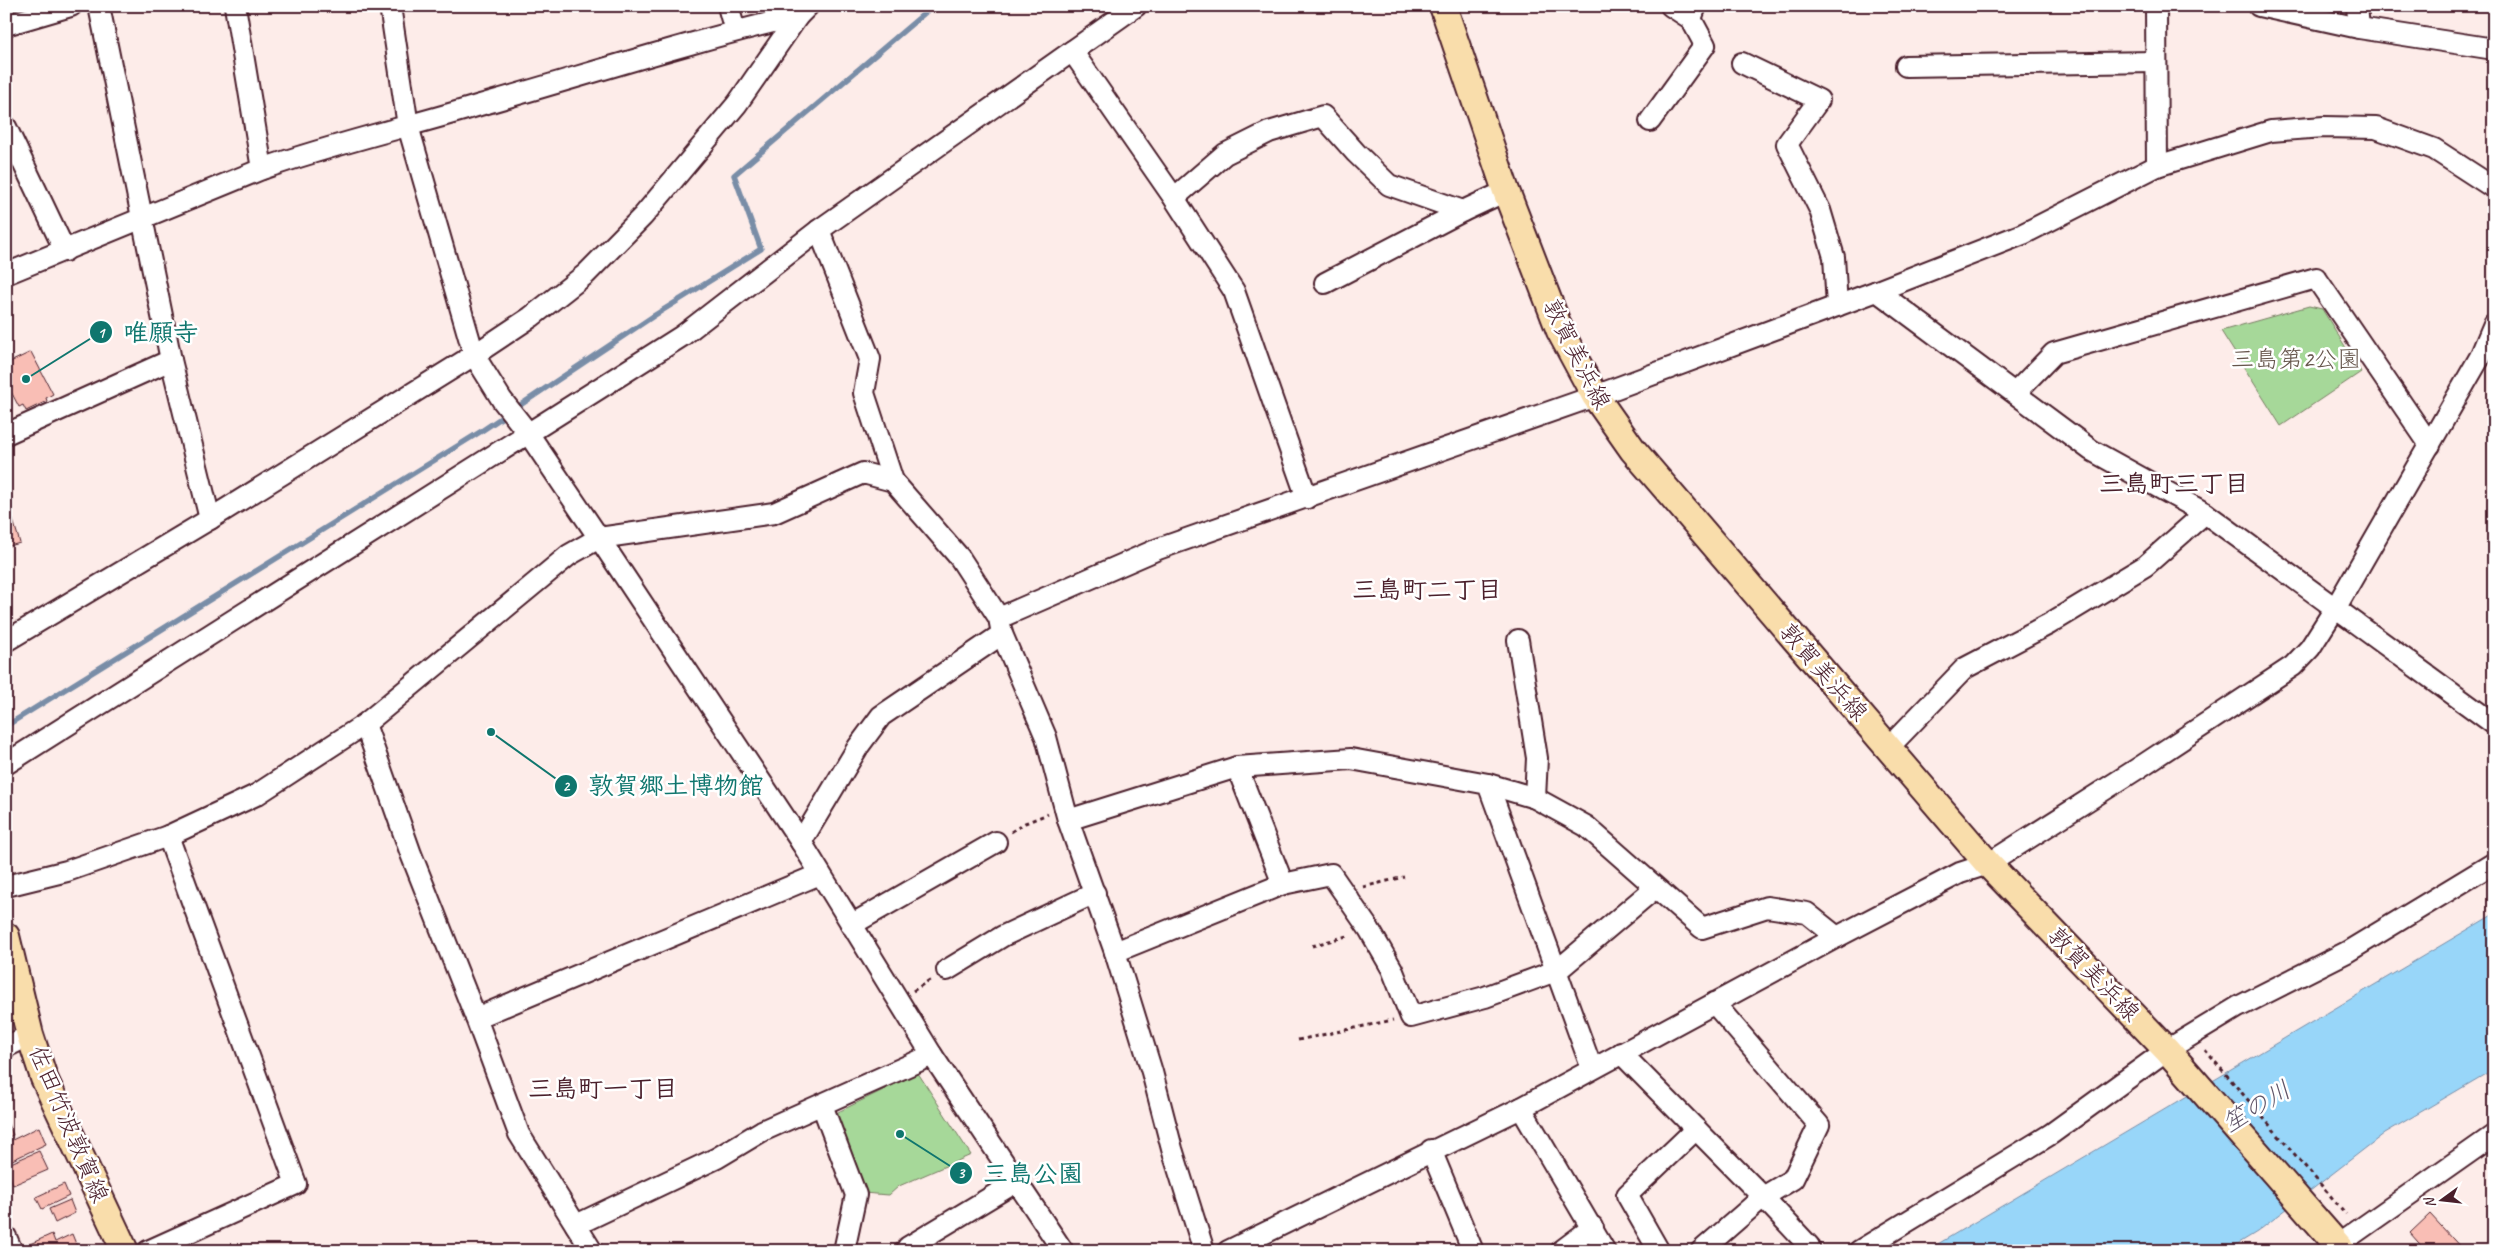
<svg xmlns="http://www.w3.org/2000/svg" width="2500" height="1257" font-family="Caveat,'Klee One',sans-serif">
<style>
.green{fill:#a6d899;stroke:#787c62}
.water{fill:#98d6f9;stroke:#798da7}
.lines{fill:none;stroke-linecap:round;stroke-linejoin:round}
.stream{stroke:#798da7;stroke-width:5.5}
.building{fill:#f9beb5;stroke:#4a1f2b}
.minor-casing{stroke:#4a1f2b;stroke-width:24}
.major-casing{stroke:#4a1f2b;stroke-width:30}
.path{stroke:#4a1f2b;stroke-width:3;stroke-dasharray:4 4;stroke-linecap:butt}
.minor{stroke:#fff;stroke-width:20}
.major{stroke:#f9ddab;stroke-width:26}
.labels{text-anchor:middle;stroke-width:5;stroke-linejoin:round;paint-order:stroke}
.street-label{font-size:24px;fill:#4a1f2b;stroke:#fff}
.park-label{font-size:24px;fill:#66564c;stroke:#fff}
.neighbourhood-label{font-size:25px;font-weight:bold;fill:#4a1f2b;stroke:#fff}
.water-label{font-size:25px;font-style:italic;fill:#615669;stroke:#fff}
.leader{fill:none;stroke:#0f766e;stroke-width:2}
.callout-dot{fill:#0f766e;stroke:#fff;stroke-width:2}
.mark-label{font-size:15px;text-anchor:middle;font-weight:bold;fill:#fff}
.callout-label{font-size:25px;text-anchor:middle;font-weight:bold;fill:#0f766e;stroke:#fff;stroke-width:5;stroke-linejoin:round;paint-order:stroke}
</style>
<rect width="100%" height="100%" fill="#fdece9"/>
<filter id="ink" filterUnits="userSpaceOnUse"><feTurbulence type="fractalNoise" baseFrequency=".02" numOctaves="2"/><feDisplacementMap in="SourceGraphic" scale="10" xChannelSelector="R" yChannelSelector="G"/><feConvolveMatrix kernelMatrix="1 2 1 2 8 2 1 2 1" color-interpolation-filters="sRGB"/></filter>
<g filter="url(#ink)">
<g class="green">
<path d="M 2309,306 L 2322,309 L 2361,372 L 2281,426 L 2221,331 Z"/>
<path d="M 918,1073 L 971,1155 L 899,1186 L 889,1195 L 863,1193 L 857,1170 L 834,1114 Z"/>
</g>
<path class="water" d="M 2494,914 L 2494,1069 L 2385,1133 L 2257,1232 L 2226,1251 L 1926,1251 Z"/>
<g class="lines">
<path class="stream" d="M 6,726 L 480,432 L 655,315 L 761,249 L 734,175 L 933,6"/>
</g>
<g class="building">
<path d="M 31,352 L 53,394 L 46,398 L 47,401 L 26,411 L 23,405 L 19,407 L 6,382 L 6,364 Z"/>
<path d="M 6,497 L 20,543 L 6,547 Z"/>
<path d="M 6,1120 L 13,1135 L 6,1138 Z"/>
<path d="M 39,1127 L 46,1144 L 8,1162 L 6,1143 Z"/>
<path d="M 39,1151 L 48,1170 L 13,1185 L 6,1165 Z"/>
<path d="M 64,1184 L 69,1196 L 42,1209 L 36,1197 Z"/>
<path d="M 70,1200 L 75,1213 L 55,1223 L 49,1209 Z"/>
<path d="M 2430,1214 L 2464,1251 L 2426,1251 L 2410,1233 Z"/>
<path d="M 52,1234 L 55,1242 L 72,1234 L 78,1249 L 73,1251 L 22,1251 L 21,1248 Z"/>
</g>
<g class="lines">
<defs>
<g id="minor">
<path d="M 99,6 L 171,360 L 210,519"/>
<path d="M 235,6 L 262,169"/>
<path d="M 390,6 L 408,126 L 474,355 L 502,400 L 528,433 L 599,538 L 801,842 L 932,1055 L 1063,1251"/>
<path d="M 728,6 L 735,31"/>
<path d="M 1671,6 L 1691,19 L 1696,6"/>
<path d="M 2156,6 L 2157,166"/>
<path d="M 2259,6 L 2359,28 L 2494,49"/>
<path d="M 2357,6 L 2359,28"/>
<path d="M 6,25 L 71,6"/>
<path d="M 1072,51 L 1174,198 L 1234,291 L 1307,498"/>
<path d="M 1742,63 L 1819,100 L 1787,144 L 1820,210 L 1834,257 L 1837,306"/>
<path d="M 1906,66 L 2156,62"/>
<path d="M 1650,121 L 1705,45 L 1691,19"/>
<path d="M 6,127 L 65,251"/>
<path d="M 1174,198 L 1225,154 L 1269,132 L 1323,116 L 1356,153 L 1389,185 L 1463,211 L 1506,191"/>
<path d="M 819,230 L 870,359 L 864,393 L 893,481"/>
<path d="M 6,274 L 262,169 C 333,144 408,127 480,105 C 586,75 691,41 798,16"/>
<path d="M 1325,283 L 1463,211"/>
<path d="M 1877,291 L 2091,450 L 2205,513 L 2494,724"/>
<path d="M 2015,393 L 2054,353 L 2316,278 L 2430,445"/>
<path d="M 6,434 L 171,360"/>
<path d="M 999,618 L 1158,549 L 1595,396 L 1877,291 L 2023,234 L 2157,166 L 2271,131 L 2324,127 L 2376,128 L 2434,149 L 2494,188"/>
<path d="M 1518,640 L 1537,758 L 1535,798"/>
<path d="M 6,641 L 210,519 L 474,355 L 531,317 L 586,274 L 643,216 L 737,104 L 798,16 L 808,6"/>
<path d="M 365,724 L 411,854 L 476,1018 L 519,1134 L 592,1251"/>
<path d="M 1890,746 L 1965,668 L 2049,624 L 2145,566 L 2205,513"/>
<path d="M 6,764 L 682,336 L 819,230 L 1136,6"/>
<path d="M 1488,784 L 1535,798 L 1586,826 L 1702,928 L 1767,907 L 1807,913 L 1837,937"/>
<path d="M 1068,820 L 1237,767 L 1351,759 L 1488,784 L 1592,1069"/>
<path d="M 801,842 L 858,747 L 881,716 L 1002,634"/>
<path d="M 1283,884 L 1331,874 L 1369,929 L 1392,969 L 1411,1017 L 1485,997 L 1558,970 L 1655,888"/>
<path d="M 6,886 L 67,871 L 168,836 L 256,795 L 365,724 L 569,555 L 599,538 L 774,513 L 863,473 L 893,481 L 960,558 L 999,618 L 1002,634 L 1046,737 L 1068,820 L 1115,952 L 1152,1072 L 1172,1149 L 1204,1251"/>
<path d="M 851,925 L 996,842"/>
<path d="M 1115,952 L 1283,884 L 1237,767"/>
<path d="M 947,970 L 1003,936 L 1095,893"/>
<path d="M 1714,1003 L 1819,1125 L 1793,1179 L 1763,1197 L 1809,1246"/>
<path d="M 476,1018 L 820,874"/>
<path d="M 6,1047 L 30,1035"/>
<path d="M 1621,1053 L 1763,1197 L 1701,1251"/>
<path d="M 822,1105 L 856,1195 L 844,1251"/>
<path d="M 1521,1108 L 1605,1251"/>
<path d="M 1431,1150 L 1473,1251"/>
<path d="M 576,1225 L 717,1158 L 762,1131 L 932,1055"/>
<path d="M 6,1237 L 12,1251"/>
<path d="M 148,1251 L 296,1184 L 168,836"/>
<path d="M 910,1251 L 908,1247 L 1016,1182"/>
<path d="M 1228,1251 L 1521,1108 L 1837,937 L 1960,873 L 1988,864 L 2137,769 L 2293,666 L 2310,648 L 2336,607 L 2480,357 L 2494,324"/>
<path d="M 1561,1251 L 1593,1227"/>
<path d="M 1659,1251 L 1627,1195 L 1696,1129"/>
<path d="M 1859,1251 L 2051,1134 L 2167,1050 L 2238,1007 L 2347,952 L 2494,863"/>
<path d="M 2329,1251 L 2494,1135"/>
</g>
<g id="major">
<path d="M 1443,6 L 1506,191 L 1560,331 L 1595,396 L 1633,450 L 1988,864 L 2167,1050 L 2343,1251"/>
<path d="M 6,936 L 30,1035 L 44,1078 L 125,1251"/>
</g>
</defs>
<use href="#minor" class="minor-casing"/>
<use href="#major" class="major-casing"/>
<g class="path">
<path d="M 1011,832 L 1025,823 L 1048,814"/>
<path d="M 1363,887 L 1404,877"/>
<path d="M 1312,946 L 1350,935"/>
<path d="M 913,991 L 931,979"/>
<path d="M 1298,1040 L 1393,1020"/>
<path d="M 2205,1050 L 2346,1214"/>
</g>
<use href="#minor" class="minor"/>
<use href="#major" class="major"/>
</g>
</g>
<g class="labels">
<g class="street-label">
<text transform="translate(1577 354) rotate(63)" y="8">敦賀美浜線</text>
<text transform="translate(1824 672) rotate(49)" y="8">敦賀美浜線</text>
<text transform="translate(2094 974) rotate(46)" y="8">敦賀美浜線</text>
<text transform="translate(69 1124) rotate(67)" y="8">佐田竹波敦賀線</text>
</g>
<g class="park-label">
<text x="2296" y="367">三島第2公園</text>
</g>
<g class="neighbourhood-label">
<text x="2174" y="492">三島町三丁目</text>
<text x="1427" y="598">三島町二丁目</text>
<text x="603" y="1097">三島町一丁目</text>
</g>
<g class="water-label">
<text transform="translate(2256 1106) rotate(-31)" y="9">笙の川</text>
</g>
</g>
<path class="leader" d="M26 379L101 332M491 732L566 786M900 1134L961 1173"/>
<g class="callout-dot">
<circle cx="26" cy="379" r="5"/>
<circle cx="491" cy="732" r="5"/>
<circle cx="900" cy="1134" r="5"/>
<circle cx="101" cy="332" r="12"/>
<circle cx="566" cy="786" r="12"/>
<circle cx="961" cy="1173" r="12"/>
</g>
<g class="mark-label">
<text x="101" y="338">1</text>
<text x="566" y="791">2</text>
<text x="961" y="1178">3</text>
</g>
<g class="callout-label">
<text x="161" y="341">唯願寺</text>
<text x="676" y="794">敦賀郷土博物館</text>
<text x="1033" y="1182">三島公園</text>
</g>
<rect width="2500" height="1257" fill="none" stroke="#fff" stroke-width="25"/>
<rect x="12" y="12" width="2475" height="1232" fill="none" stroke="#4a1f2b" stroke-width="2" filter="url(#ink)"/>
<g transform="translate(2442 1200) rotate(255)" stroke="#ffffff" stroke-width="4" paint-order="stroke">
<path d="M0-4L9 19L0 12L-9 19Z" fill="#4a1f2b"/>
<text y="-8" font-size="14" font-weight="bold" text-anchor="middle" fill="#4a1f2b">N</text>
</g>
</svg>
